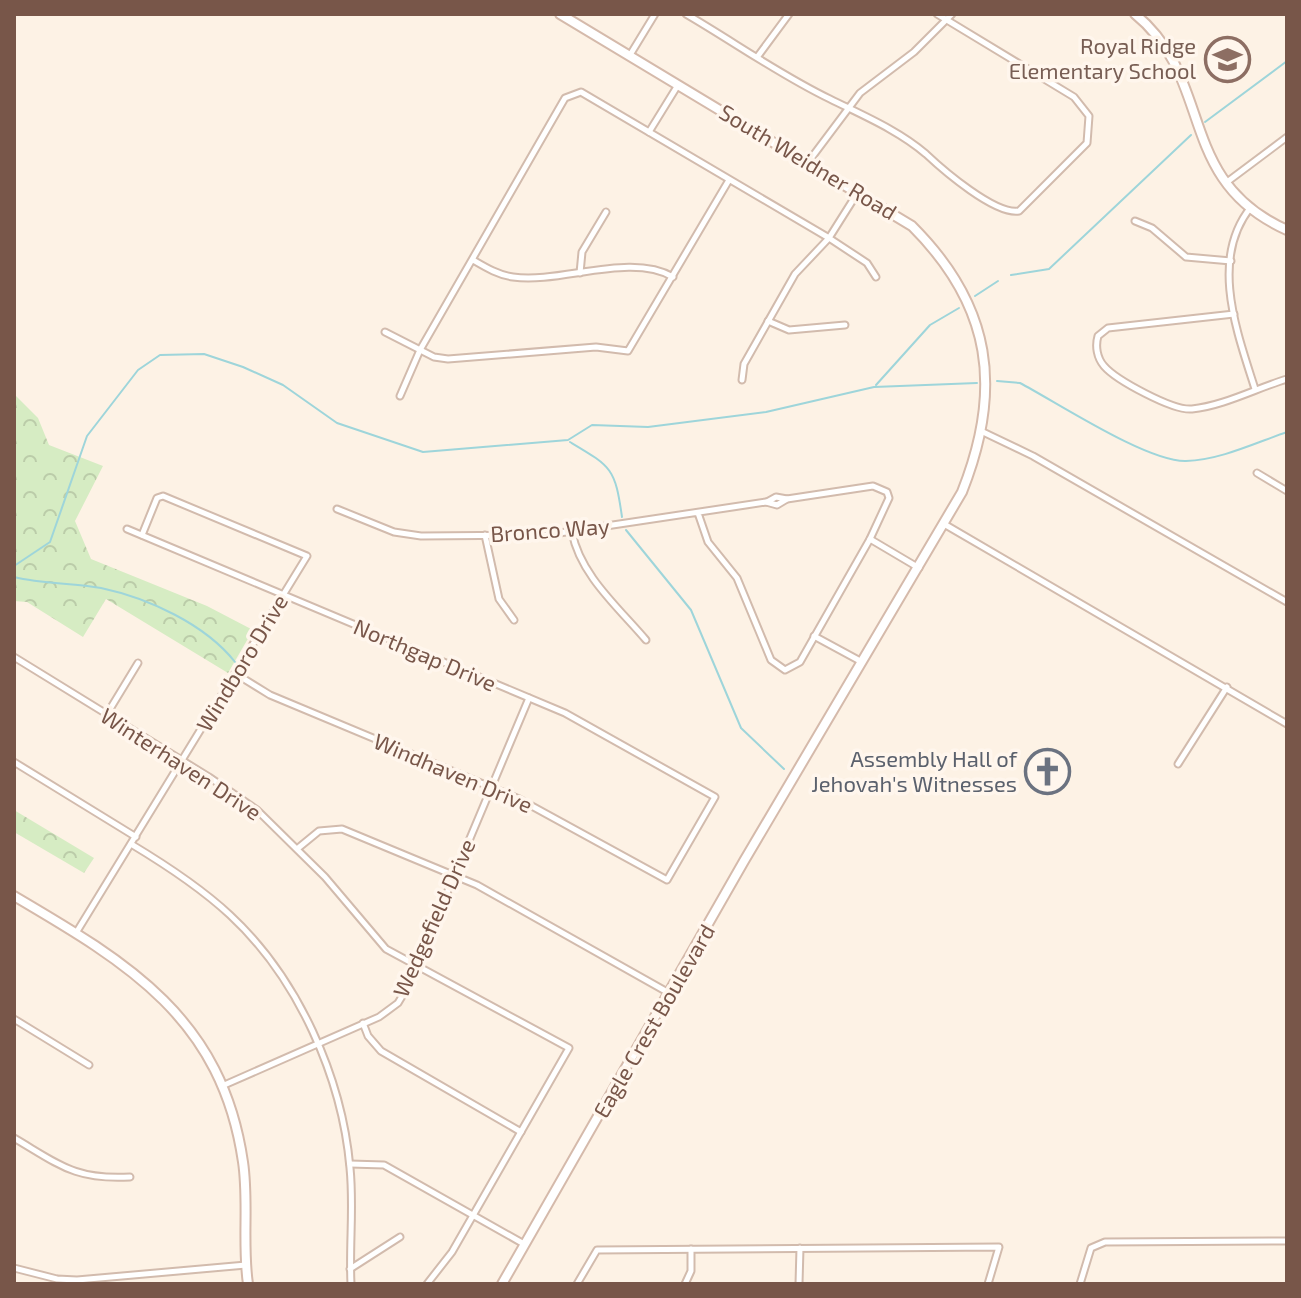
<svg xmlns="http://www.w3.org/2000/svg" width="1301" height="1298" font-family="'Exo 2',sans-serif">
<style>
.park{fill:url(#park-crowns)}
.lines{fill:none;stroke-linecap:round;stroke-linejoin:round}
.stream{stroke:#9ed5da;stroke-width:2}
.street-casing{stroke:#d2bbad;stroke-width:9}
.secondary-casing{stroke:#d5baab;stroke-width:12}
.street{stroke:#fff;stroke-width:5}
.secondary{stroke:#fff;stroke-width:8}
.labels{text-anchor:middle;stroke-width:7;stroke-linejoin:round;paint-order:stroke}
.education-label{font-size:22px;fill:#785e54;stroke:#fff6ed;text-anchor:end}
.street-label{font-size:22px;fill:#785649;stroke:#fff6ed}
.worship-label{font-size:22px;fill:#5b616d;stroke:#fff6ed;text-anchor:end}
</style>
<defs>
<pattern id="park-crowns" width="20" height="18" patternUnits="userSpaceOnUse" patternTransform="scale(2)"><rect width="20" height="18" fill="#d6ecc3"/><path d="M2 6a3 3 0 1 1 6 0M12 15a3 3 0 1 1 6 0" fill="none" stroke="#bbcca9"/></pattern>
</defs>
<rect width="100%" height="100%" fill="#fdf2e5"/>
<g class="park">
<path d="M 14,394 L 38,418 L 49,445 L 103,466 L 75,521 L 91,559 L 207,606 L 253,630 L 228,673 L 106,599 L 83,637 L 27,602 L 14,601 Z"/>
<path d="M 14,810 L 94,858 L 84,873 L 14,832 Z"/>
</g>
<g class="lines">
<g class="stream">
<path d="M 1205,122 L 1287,61"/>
<path d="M 1011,275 L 1049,269 L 1191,135"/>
<path d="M 975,296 L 998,281"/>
<path d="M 997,381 L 1020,383 C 1058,403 1147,462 1186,461 C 1220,460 1255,443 1287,432"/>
<path d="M 876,385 L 930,325 L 959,308"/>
<path d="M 570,442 C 612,467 615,468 622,517"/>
<path d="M 626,530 L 691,610 L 741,728 L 784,769"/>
<path d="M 14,566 L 50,542 L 87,436 L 138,370 L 160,355 L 204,354 L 243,367 L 283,385 L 337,423 L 423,452 L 568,440 L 592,425 L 648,427 L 766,412 L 874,387 L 977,383"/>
<path d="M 14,577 C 42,584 72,583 101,588 C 148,598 205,624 235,662"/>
</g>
<defs>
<g id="street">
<path d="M 686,14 C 734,42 780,75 830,99 C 862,115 898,130 926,154 C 943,170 995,215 1019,211 L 1087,143 L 1089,116 L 1074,97 L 937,14"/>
<path d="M 630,55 L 655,14"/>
<path d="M 758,56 L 789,14"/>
<path d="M 649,132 L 678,85"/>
<path d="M 809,161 L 860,93 L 914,52 L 952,14"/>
<path d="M 1227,182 L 1287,137"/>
<path d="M 1251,207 C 1209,259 1237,332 1255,389"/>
<path d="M 1135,221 L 1152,228 L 1186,257 L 1231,261"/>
<path d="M 473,260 C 485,267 498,275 513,277 C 560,284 631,252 673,277"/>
<path d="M 580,273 L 582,252 L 606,212"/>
<path d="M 1234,314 L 1108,328 L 1098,336 C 1095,346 1097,358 1104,366 C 1116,380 1173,411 1192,409 C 1223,406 1257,388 1287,379"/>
<path d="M 768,321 L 789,330 L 845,325"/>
<path d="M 385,332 L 434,357 L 448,359 L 596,347 L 628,351 L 729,180"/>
<path d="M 742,380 L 744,364 L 795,274 L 829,238 L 858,192"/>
<path d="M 400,396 L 420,350 L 565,98 L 581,92 L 829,238 L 867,263 L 876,277"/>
<path d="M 983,432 L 1033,456 L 1287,602"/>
<path d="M 1257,473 L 1287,491"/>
<path d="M 767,502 L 776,497 L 787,499"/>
<path d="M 337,509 L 394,532 L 421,536 L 546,535 L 766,502 L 777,505 L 787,499 L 873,486 L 887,492 L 889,498 L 870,539 L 800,662 L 785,670 L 771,660 L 737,578 L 708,542 L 698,513"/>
<path d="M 944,524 L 1287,724"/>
<path d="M 127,529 L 565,713 L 715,797 L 667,880 L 519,799 L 270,695 L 236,674"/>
<path d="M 572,532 C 580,575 619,608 646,640"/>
<path d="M 485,535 L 499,599 L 514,620"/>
<path d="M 870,539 L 919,568"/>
<path d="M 814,636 L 862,662"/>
<path d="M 14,657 L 209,777 L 257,810 L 325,877 L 386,949 L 569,1048 L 452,1252 L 427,1284"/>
<path d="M 107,714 L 138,663"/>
<path d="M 14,762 L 136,837"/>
<path d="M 1178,764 L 1227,687"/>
<path d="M 131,844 C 166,865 200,887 230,915 C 298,978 342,1077 350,1168 C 354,1207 349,1246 351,1284"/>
<path d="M 297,849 L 319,831 L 342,829 L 477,885 L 669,993"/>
<path d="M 76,933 L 307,556 L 163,496 L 157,498 L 142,535"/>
<path d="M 14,1019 L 89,1065"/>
<path d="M 363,1023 L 368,1036 L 381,1051 L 521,1132"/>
<path d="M 222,1086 L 379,1017 L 398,1003 L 407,988 L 529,698"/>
<path d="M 14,1138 C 60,1165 75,1180 130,1177"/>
<path d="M 350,1164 L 384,1165 L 524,1244"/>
<path d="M 14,1268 L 57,1279 L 77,1280 L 246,1265"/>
<path d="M 350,1269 L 400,1237"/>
<path d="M 577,1284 L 597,1250 L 999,1247 L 988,1284"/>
<path d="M 685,1284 L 691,1271 L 691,1249"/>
<path d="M 799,1284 L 800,1248"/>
<path d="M 1080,1284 L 1091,1248 L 1105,1242 L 1287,1241"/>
</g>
<g id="secondary">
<path d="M 1135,14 C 1215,79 1175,180 1287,230"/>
<path d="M 14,896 C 128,963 222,1018 243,1162 C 249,1202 242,1244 248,1284"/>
<path d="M 502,1284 L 744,861 L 962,492 C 1003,389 992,306 912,226 L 560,14"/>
</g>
</defs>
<use href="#street" class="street-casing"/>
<use href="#secondary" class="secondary-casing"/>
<use href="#street" class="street"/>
<use href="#secondary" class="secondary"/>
</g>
<defs>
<symbol id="school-ring" viewBox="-11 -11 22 22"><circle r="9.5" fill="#fff6ed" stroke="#8d6e63" stroke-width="1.5"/><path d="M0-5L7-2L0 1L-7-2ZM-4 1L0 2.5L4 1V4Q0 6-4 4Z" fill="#8d6e63"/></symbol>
<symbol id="church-ring" viewBox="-11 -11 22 22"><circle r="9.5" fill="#fff6ed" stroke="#6b7280" stroke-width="1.5"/><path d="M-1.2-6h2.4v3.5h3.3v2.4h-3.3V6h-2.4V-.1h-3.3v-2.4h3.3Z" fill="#6b7280"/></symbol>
</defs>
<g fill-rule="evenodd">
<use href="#school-ring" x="1202" y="34" width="51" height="51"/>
<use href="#church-ring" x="1022" y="746" width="51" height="51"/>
</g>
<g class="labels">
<g class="education-label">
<text x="1196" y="54">Royal Ridge<tspan x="1196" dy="25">Elementary School</tspan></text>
</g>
<g class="street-label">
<text transform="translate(808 162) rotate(31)" y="8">South Weidner Road</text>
<text transform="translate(550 530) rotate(-4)" y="8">Bronco Way</text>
<text transform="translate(425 655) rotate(23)" y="8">Northgap Drive</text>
<text transform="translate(242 663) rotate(-59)" y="8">Windboro Drive</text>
<text transform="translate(181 764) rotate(33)" y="8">Winterhaven Drive</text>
<text transform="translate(453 773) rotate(23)" y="8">Windhaven Drive</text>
<text transform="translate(434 918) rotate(-66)" y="8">Wedgefield Drive</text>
<text transform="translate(654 1021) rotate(-60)" y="8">Eagle Crest Boulevard</text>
</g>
<g class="worship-label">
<text x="1017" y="767">Assembly Hall of<tspan x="1017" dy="25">Jehovah's Witnesses</tspan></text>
</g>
</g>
<rect width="1301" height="1298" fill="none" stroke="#785649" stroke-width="32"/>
</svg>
